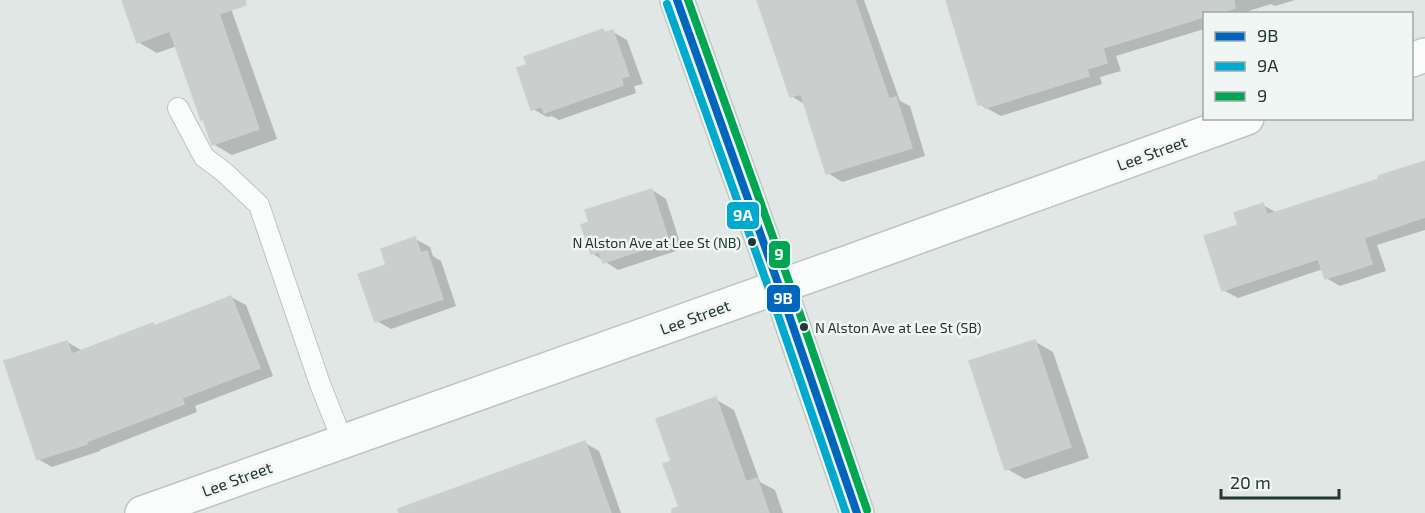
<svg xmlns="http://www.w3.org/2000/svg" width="1425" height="513" font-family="'Exo 2',sans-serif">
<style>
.shadow{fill:#0003}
.building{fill:#cacfce;stroke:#cad0ce;stroke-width:1.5}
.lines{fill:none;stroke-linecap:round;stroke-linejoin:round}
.service-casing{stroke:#bec4c2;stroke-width:22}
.minor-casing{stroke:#bec4c2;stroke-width:36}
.secondary-casing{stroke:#bec5c3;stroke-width:36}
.service{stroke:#fafbfb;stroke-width:20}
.minor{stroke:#fafbfb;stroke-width:33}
.secondary{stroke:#fafbfb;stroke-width:33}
.bus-1-casing{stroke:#eff6f4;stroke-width:12}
.bus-2-casing{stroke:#eff6f4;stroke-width:12}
.bus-3-casing{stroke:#eff6f4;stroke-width:12}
.bus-1{stroke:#0065bd;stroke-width:8}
.bus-2{stroke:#00a9ce;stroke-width:8}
.bus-3{stroke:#00a651;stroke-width:8}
.bus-dot{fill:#223834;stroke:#eff6f4;stroke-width:2}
.labels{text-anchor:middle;stroke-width:5;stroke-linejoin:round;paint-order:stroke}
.bus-label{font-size:14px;fill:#223834;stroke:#eff6f4;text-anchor:end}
.street-label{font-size:16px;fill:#223834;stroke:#eff6f4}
.line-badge{stroke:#eff6f4;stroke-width:2}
.badge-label{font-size:16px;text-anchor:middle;font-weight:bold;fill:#fff}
</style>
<rect width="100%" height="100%" fill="#e1e7e5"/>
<g class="shadow">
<path d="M 158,0 L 228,0 L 277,139 L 232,155 L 213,144 L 205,121 L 202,119 L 177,46 L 157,53 L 138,42 Z"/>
<path d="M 757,0 L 864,0 L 900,101 L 910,106 L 925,156 L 842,182 L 828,173 L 806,105 L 791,96 Z"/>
<path d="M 957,0 L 1295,0 L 1275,6 L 1271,4 L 1239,14 L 1204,14 L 1204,29 L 1116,56 L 1121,71 L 1100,77 L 1102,84 L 1001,116 L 979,104 Z"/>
<path d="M 602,30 L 608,33 L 613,32 L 627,40 L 643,84 L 634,86 L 636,93 L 559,120 L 552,116 L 547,117 L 533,109 Z"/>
<path d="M 1425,162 L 1425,230 L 1377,245 L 1386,271 L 1340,286 L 1326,278 L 1323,269 L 1238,298 L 1223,290 L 1240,226 L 1263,205 L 1277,213 L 1380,180 Z"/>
<path d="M 652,190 L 666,199 L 682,249 L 618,270 L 592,253 Z"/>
<path d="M 415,239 L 430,247 L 433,256 L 441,261 L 456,306 L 391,329 L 377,321 L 388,266 Z"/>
<path d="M 231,297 L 246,305 L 273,376 L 195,406 L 197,412 L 100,450 L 100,451 L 52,467 L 38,459 L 67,342 L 81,350 L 153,325 L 156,327 Z"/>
<path d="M 1034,341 L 1053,352 L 1089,458 L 1025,479 L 1007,469 Z"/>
<path d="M 715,399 L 734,410 L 760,482 L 775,490 L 783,513 L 685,513 L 673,462 Z"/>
<path d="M 585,443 L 599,451 L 621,513 L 449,513 Z"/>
</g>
<g class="building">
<path d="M 122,0 L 245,0 L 246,5 L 219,14 L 259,129 L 212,145 L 203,119 L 201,120 L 170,31 L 137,43 Z"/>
<path d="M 757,0 L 855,0 L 889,99 L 896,97 L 912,148 L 826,174 L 801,94 L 790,97 Z"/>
<path d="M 946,0 L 1234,0 L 1235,8 L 1216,14 L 1204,14 L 1204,17 L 1103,48 L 1107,63 L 1087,69 L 1089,76 L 985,108 L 984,104 L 978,105 Z"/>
<path d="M 603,29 L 604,33 L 613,30 L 629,76 L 621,78 L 623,85 L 544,113 L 542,106 L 531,110 L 517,68 L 527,65 L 524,57 Z"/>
<path d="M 1425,161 L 1425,217 L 1364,238 L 1372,264 L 1325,279 L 1318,259 L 1222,291 L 1204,236 L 1238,225 L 1234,213 L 1263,203 L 1267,215 L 1379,179 L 1378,176 Z"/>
<path d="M 652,189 L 669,241 L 603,263 L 599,252 L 591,254 L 581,225 L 589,222 L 585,210 Z"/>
<path d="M 415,237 L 421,253 L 427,251 L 443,299 L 375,322 L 358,274 L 386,265 L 381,249 Z"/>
<path d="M 231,296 L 260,368 L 182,398 L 184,404 L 86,442 L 87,444 L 37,460 L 4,361 L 67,341 L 72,354 L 153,323 L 154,326 Z"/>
<path d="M 1035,340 L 1071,447 L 1005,470 L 969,361 Z"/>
<path d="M 716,397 L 746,482 L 757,478 L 769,513 L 672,513 L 672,509 L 679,507 L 663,464 L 671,461 L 656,419 Z"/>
<path d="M 585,441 L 611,513 L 399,513 L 398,509 Z"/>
</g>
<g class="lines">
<defs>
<path id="service" d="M 178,108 L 204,157 L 224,172 L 259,205 L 320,384 L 343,442"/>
<g id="minor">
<path d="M 1412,60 L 1425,55"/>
<path d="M 142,513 L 843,264 L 1247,118"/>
</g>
<path id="secondary" d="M 677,0 L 779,286 L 857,513"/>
</defs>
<use href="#service" class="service-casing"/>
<use href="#minor" class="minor-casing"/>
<use href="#secondary" class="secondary-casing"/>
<use href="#service" class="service"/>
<use href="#minor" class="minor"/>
<use href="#secondary" class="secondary"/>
<defs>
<path id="bus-1" d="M 677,0 L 779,286 L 857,513"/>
<path id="bus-2" d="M 667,4 L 769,289 L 846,513"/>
<path id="bus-3" d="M 688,0 L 789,282 L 867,510"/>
</defs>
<use href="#bus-1" class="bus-1-casing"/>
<use href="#bus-2" class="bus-2-casing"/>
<use href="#bus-3" class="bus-3-casing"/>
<use href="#bus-1" class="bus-1"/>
<use href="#bus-2" class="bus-2"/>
<use href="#bus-3" class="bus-3"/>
</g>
<g class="bus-dot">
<circle cx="752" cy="242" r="5"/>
<circle cx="804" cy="327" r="5"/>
</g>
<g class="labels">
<g class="bus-label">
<text x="741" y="248">N Alston Ave at Lee St (NB)</text>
<text x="815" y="333" text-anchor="start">N Alston Ave at Lee St (SB)</text>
</g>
<g class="street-label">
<text transform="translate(1152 153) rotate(-20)" y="6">Lee Street</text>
<text transform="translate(695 317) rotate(-20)" y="6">Lee Street</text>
<text transform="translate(237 479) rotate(-20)" y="6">Lee Street</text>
</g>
</g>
<g class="line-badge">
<rect x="726" y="201" width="34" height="29" rx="6" fill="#00a9ce"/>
<rect x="768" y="240" width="23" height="29" rx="6" fill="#00a651"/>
<rect x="766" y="284" width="35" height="29" rx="6" fill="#0065bd"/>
</g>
<g class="badge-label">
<text x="743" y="221">9A</text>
<text x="779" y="260">9</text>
<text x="783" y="304">9B</text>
</g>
<rect x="1203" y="12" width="210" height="108" fill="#eff6f4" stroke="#9daaa7" stroke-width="1.5"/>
<rect x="1215" y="32" width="30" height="9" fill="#0065bd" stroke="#9daaa7" stroke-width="1.5"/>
<text x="1257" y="42" font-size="18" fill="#223834">9B</text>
<rect x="1215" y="62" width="30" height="9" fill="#00a9ce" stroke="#9daaa7" stroke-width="1.5"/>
<text x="1257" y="72" font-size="18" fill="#223834">9A</text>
<rect x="1215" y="92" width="30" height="9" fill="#00a651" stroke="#9daaa7" stroke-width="1.5"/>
<text x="1257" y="102" font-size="18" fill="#223834">9</text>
<path d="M1221 489v9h118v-9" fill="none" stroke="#223834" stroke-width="3"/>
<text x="1230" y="489" font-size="18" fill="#223834" stroke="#eff6f4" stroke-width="4.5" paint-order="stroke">20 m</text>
</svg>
